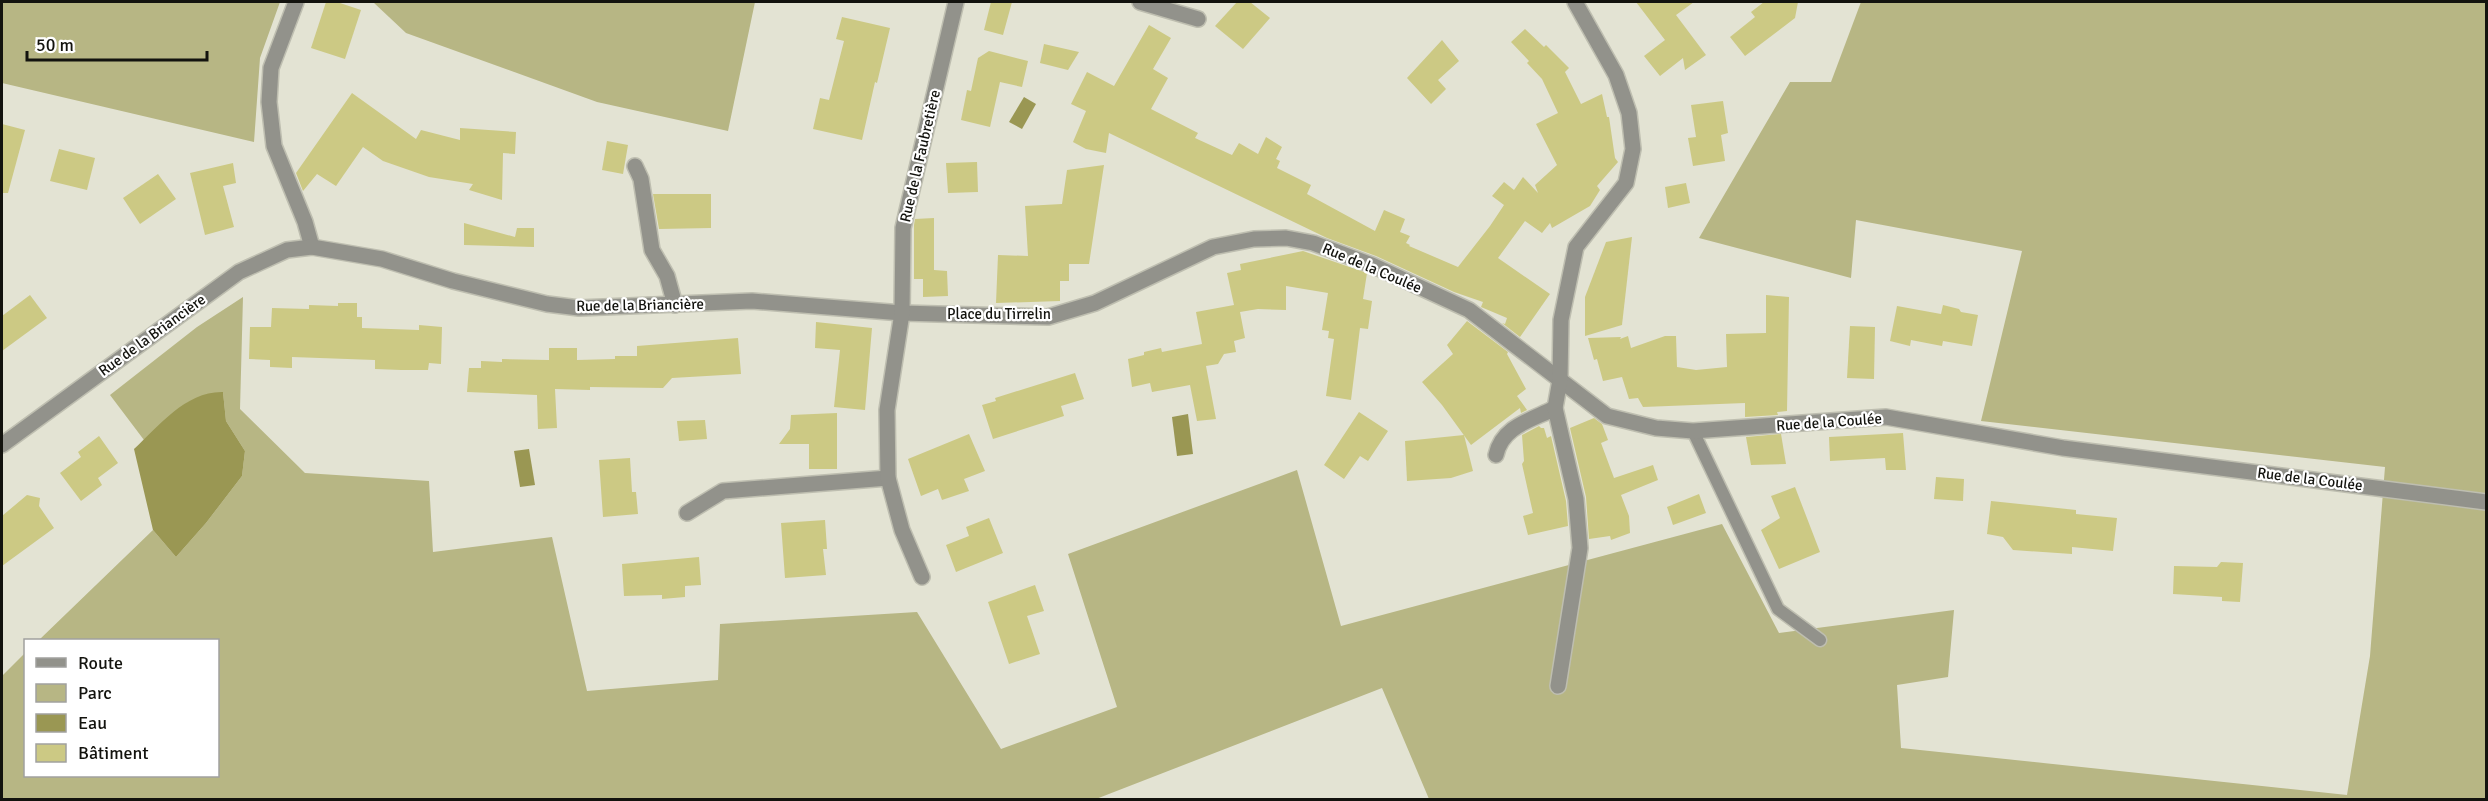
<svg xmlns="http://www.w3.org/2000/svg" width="2488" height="801" font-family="Signika,sans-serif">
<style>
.green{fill:#b7b684}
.water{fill:#9a9753}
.building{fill:#ccc984}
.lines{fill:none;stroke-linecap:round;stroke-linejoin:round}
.lane-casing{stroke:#bebeb0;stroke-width:15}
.street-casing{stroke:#bebeb0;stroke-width:18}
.lane{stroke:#92928b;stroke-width:12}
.street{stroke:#92928b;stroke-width:15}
.labels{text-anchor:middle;stroke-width:4.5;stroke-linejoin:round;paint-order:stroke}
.street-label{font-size:15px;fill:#13130e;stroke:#fff}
</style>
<rect width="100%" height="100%" fill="#e3e3d3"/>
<g class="green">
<path d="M 2,2 L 280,2 L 260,58 L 254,142 L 2,83 Z"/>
<path d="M 373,2 L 755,2 L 728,131 L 597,102 L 406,33 Z"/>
<path d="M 1861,2 L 2486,2 L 2486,799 L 1429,799 L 1382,688 L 1096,799 L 2,800 L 2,676 L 25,653 L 26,776 L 218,776 L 218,640 L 39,640 L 153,530 L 176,557 L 206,523 L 242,476 L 245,451 L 226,421 L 223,392 L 187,403 L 144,440 L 110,395 L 197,327 L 243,297 L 240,409 L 305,473 L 429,481 L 433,552 L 552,537 L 587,691 L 718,680 L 720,624 L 917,612 L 1001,749 L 1117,707 L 1068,554 L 1297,470 L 1341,626 L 1722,524 L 1779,633 L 1954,610 L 1948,677 L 1897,685 L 1901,748 L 2347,795 L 2370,656 L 2385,467 L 1981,421 L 2022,251 L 1856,220 L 1851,278 L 1699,238 L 1790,82 L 1831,82 Z"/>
</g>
<g class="water">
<path d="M 1024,97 L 1036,104 L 1022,129 L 1009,122 Z"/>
<path d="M 223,392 L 226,421 L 245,451 L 242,476 L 206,523 L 176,557 L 153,530 L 134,449 C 159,426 186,391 223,392 Z"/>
<path d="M 1188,414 L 1193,454 L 1177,456 L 1172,417 Z"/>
<path d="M 529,449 L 535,485 L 520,487 L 514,451 Z"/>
</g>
<g class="building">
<path d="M 326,2 L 337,2 L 361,10 L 345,59 L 311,48 Z"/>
<path d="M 991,2 L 1012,2 L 1003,35 L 984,30 Z"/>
<path d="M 1237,2 L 1250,2 L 1270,18 L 1243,49 L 1215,26 Z"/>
<path d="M 1636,2 L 1694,2 L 1676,15 L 1706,55 L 1685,70 L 1683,58 L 1660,76 L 1644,56 L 1665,40 Z"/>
<path d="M 1764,2 L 1798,2 L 1795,18 L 1745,56 L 1730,37 L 1755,17 L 1751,12 Z"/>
<path d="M 842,17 L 890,28 L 877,83 L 875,82 L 862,140 L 813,129 L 820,98 L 829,100 L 844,41 L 836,39 Z"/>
<path d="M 1149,25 L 1171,38 L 1153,69 L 1168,78 L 1151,109 L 1198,133 L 1195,138 L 1232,155 L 1239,143 L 1258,154 L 1266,137 L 1282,147 L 1276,159 L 1280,161 L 1277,168 L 1311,185 L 1307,194 L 1375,231 L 1384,210 L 1405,219 L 1400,232 L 1410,236 L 1406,243 L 1410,245 L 1409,246 L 1458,267 L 1490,226 L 1504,205 L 1492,196 L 1504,182 L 1514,190 L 1523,177 L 1538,193 L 1535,185 L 1557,165 L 1536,124 L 1558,113 L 1542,79 L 1527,63 L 1529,61 L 1511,42 L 1525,29 L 1544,47 L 1546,45 L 1569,68 L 1565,72 L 1581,104 L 1602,94 L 1607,117 L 1609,117 L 1615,158 L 1618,162 L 1597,186 L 1600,190 L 1590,206 L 1552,228 L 1550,223 L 1542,233 L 1525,221 L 1498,258 L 1550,294 L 1520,337 L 1502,323 L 1505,324 L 1507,318 L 1481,307 L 1483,302 L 1454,292 L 1376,256 L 1327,238 L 1109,133 L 1106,153 L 1086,149 L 1073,142 L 1086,111 L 1071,104 L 1087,72 L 1114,86 Z"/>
<path d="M 1442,40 L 1459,61 L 1438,80 L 1446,89 L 1431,104 L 1407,78 Z"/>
<path d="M 1044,44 L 1079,52 L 1068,70 L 1040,63 Z"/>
<path d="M 989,51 L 1028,61 L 1022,87 L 1000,82 L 990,127 L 961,120 L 967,90 L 971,91 L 978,58 Z"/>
<path d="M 352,93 L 416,139 L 421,130 L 460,140 L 460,128 L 516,132 L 515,154 L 503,153 L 502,200 L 469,190 L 473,184 L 429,177 L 383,161 L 363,147 L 336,186 L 317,174 L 303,191 L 296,173 Z"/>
<path d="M 1723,101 L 1728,133 L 1721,135 L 1725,161 L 1693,166 L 1688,138 L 1696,137 L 1691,105 Z"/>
<path d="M 2,124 L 25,130 L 8,193 L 2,193 Z"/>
<path d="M 607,141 L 628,145 L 623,174 L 602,170 Z"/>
<path d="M 59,149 L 95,158 L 87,190 L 50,181 Z"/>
<path d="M 977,162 L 978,192 L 948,193 L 946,163 Z"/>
<path d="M 233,163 L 236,183 L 223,186 L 234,227 L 205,235 L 190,173 Z"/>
<path d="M 1104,165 L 1089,264 L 1069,264 L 1069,281 L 1060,281 L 1060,301 L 996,303 L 998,255 L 1028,256 L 1025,206 L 1062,204 L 1067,170 Z"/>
<path d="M 158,174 L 176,199 L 140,224 L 123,198 Z"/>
<path d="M 1686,183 L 1690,203 L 1668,208 L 1665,187 Z"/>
<path d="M 653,194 L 711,194 L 711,228 L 659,229 Z"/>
<path d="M 934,218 L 934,270 L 947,271 L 948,296 L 923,297 L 923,279 L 914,279 L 914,225 L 915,219 Z"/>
<path d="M 464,223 L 515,237 L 517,228 L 534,228 L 534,247 L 464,245 Z"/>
<path d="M 1632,237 L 1622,325 L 1585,336 L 1585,297 L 1606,242 Z"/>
<path d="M 1303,251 L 1367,273 L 1363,299 L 1372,301 L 1368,329 L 1360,328 L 1351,400 L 1326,396 L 1334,339 L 1328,338 L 1329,331 L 1322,330 L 1328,293 L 1286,286 L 1286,310 L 1258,309 L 1240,312 L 1245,338 L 1234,341 L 1236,352 L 1224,354 L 1218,364 L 1206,366 L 1216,419 L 1197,421 L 1190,385 L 1152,392 L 1150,383 L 1132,387 L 1128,359 L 1144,355 L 1144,352 L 1161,348 L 1162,352 L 1202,344 L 1196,312 L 1234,305 L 1227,273 L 1241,270 L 1240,264 Z"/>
<path d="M 30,295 L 47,318 L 2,351 L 2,316 Z"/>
<path d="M 1766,295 L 1789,297 L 1787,411 L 1777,412 L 1778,415 L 1745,417 L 1745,403 L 1643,407 L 1638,398 L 1629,399 L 1622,377 L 1603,381 L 1597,359 L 1594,360 L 1588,338 L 1621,337 L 1620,339 L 1628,336 L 1631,348 L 1665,336 L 1676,336 L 1677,367 L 1696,370 L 1727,367 L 1726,334 L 1766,333 Z"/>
<path d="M 338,303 L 357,303 L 357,317 L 362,317 L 362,328 L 419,330 L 419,325 L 442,327 L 441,364 L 429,363 L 428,370 L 401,370 L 375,369 L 375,360 L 292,357 L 292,368 L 270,367 L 270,360 L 249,359 L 250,327 L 271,327 L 272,308 L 309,309 L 309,305 L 338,306 Z"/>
<path d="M 1943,305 L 1959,309 L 1961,312 L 1978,315 L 1972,346 L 1943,341 L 1942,346 L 1911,340 L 1910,346 L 1890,341 L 1897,306 L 1941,314 Z"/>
<path d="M 1467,321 L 1508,352 L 1507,354 L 1526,389 L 1517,396 L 1527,410 L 1521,413 L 1520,408 L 1471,445 L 1442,405 L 1422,382 L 1453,354 L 1447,345 Z"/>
<path d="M 816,322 L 872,328 L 865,410 L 834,407 L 840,350 L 815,348 Z"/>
<path d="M 1850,326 L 1875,327 L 1874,379 L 1847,378 Z"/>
<path d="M 738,338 L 741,374 L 672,378 L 663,388 L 590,387 L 590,390 L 555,389 L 557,428 L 538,429 L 537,395 L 467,392 L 469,368 L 481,368 L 481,361 L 502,362 L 502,359 L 549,360 L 549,348 L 577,348 L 577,360 L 615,359 L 615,356 L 637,356 L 637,346 Z"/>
<path d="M 1075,373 L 1084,399 L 1061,406 L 1064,416 L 993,439 L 982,405 L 996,401 L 995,398 Z"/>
<path d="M 1359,412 L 1388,431 L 1368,461 L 1360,456 L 1344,479 L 1324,465 Z"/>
<path d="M 837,413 L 837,469 L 809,469 L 809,444 L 779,444 L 790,429 L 791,415 Z"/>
<path d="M 1594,418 L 1602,424 L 1608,440 L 1601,443 L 1614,478 L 1653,465 L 1658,480 L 1621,495 L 1629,516 L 1630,533 L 1611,540 L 1610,536 L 1589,539 L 1586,497 L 1570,428 Z"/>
<path d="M 705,420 L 707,439 L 679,441 L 677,421 Z"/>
<path d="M 1539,426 L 1541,428 L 1544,428 L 1547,438 L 1551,436 L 1566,501 L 1568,526 L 1528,535 L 1523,516 L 1533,513 L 1522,464 L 1524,461 L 1522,435 Z"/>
<path d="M 1903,433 L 1906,470 L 1886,470 L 1885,458 L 1830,461 L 1829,437 Z"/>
<path d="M 969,434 L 985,471 L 964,479 L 969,491 L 942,500 L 938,489 L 921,496 L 908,459 Z"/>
<path d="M 1781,434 L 1786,464 L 1751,465 L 1746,437 Z"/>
<path d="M 1464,435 L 1473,471 L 1451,478 L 1407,481 L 1405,441 Z"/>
<path d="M 99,436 L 118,463 L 98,478 L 102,485 L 81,501 L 60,473 L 81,457 L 78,452 Z"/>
<path d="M 630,458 L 632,492 L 636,492 L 638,514 L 603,517 L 599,460 Z"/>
<path d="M 1936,477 L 1964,479 L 1963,501 L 1934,499 Z"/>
<path d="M 1795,487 L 1820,552 L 1779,569 L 1761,530 L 1780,518 L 1771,496 Z"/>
<path d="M 1699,494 L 1706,513 L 1673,525 L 1667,507 Z"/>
<path d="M 27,495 L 40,498 L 39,506 L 54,528 L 2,566 L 2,516 Z"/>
<path d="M 1991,501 L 2076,510 L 2076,514 L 2117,518 L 2113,551 L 2072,547 L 2072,554 L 2013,550 L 2003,537 L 1987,534 Z"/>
<path d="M 989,518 L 1003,553 L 956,572 L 946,545 L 969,536 L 966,527 Z"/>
<path d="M 825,520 L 827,549 L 823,549 L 826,575 L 785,578 L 781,523 Z"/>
<path d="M 699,557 L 701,585 L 685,586 L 685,597 L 662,599 L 662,595 L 624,596 L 622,564 Z"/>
<path d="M 2221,562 L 2243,563 L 2240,602 L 2222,601 L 2222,597 L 2173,594 L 2174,566 L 2217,567 Z"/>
<path d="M 1035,585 L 1044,611 L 1027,616 L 1040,654 L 1009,664 L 988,602 Z"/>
</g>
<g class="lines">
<defs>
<path id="lane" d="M 1693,431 L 1778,609 L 1820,640"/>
<g id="street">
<path d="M 296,2 L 271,68 L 269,102 L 274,146 L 305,222 L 312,247"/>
<path d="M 1140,2 L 1198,19"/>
<path d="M 635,166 L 641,179 L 652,250 L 667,276 L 675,305"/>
<path d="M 2,445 L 239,272 L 287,250 L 312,247 L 382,259 L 453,281 L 547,304 L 579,308 L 752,301 L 902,313 L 1048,317 L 1095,303 L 1213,247 L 1254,239 L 1286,238 L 1313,243 L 1372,265 L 1469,310 L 1607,416 L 1656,428 L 1693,431 L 1886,417 L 2063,448 L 2486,502"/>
<path d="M 1496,455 C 1502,426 1532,420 1555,408"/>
<path d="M 687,513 L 723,491 L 888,478"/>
<path d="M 922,577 L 902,530 L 888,478 L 887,410 L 902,313 L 903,228 L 956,2"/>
<path d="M 1558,686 L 1580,548 L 1576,499 L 1555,408 L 1560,380 L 1561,320 L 1576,247 L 1626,183 L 1633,149 L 1629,113 L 1616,75 L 1575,2"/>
</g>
</defs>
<use href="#lane" class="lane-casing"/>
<use href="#street" class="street-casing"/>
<use href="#lane" class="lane"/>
<use href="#street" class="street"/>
</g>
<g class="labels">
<g class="street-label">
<text transform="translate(920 156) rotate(-77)" y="5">Rue de la Faubretière</text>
<text transform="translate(1372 268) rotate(23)" y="5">Rue de la Coulée</text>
<text transform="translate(640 305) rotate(-1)" y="5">Rue de la Briancière</text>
<text x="999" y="319">Place du Tirrelin</text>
<text transform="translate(152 335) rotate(-36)" y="5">Rue de la Briancière</text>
<text transform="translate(1829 422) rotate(-4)" y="5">Rue de la Coulée</text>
<text transform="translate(2310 479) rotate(7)" y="5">Rue de la Coulée</text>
</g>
</g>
<rect width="2488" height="801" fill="none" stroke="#13130e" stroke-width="6"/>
<rect x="24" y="639" width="195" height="138" fill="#ffffff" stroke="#a1a19f" stroke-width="1.5"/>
<rect x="36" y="658" width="30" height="9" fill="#92928b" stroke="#a1a19f" stroke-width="1.5"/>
<text x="78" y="669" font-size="18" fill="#13130e">Route</text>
<rect x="36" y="684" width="30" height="18" fill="#b7b684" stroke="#a1a19f" stroke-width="1.5"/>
<text x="78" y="699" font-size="18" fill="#13130e">Parc</text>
<rect x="36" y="714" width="30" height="18" fill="#9a9753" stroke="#a1a19f" stroke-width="1.5"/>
<text x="78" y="729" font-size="18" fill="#13130e">Eau</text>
<rect x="36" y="744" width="30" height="18" fill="#ccc984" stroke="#a1a19f" stroke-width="1.5"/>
<text x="78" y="759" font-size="18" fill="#13130e">Bâtiment</text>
<path d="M27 51v9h180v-9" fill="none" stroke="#13130e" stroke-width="3"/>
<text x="36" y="51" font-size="18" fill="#13130e" stroke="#ffffff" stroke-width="4.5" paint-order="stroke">50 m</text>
</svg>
